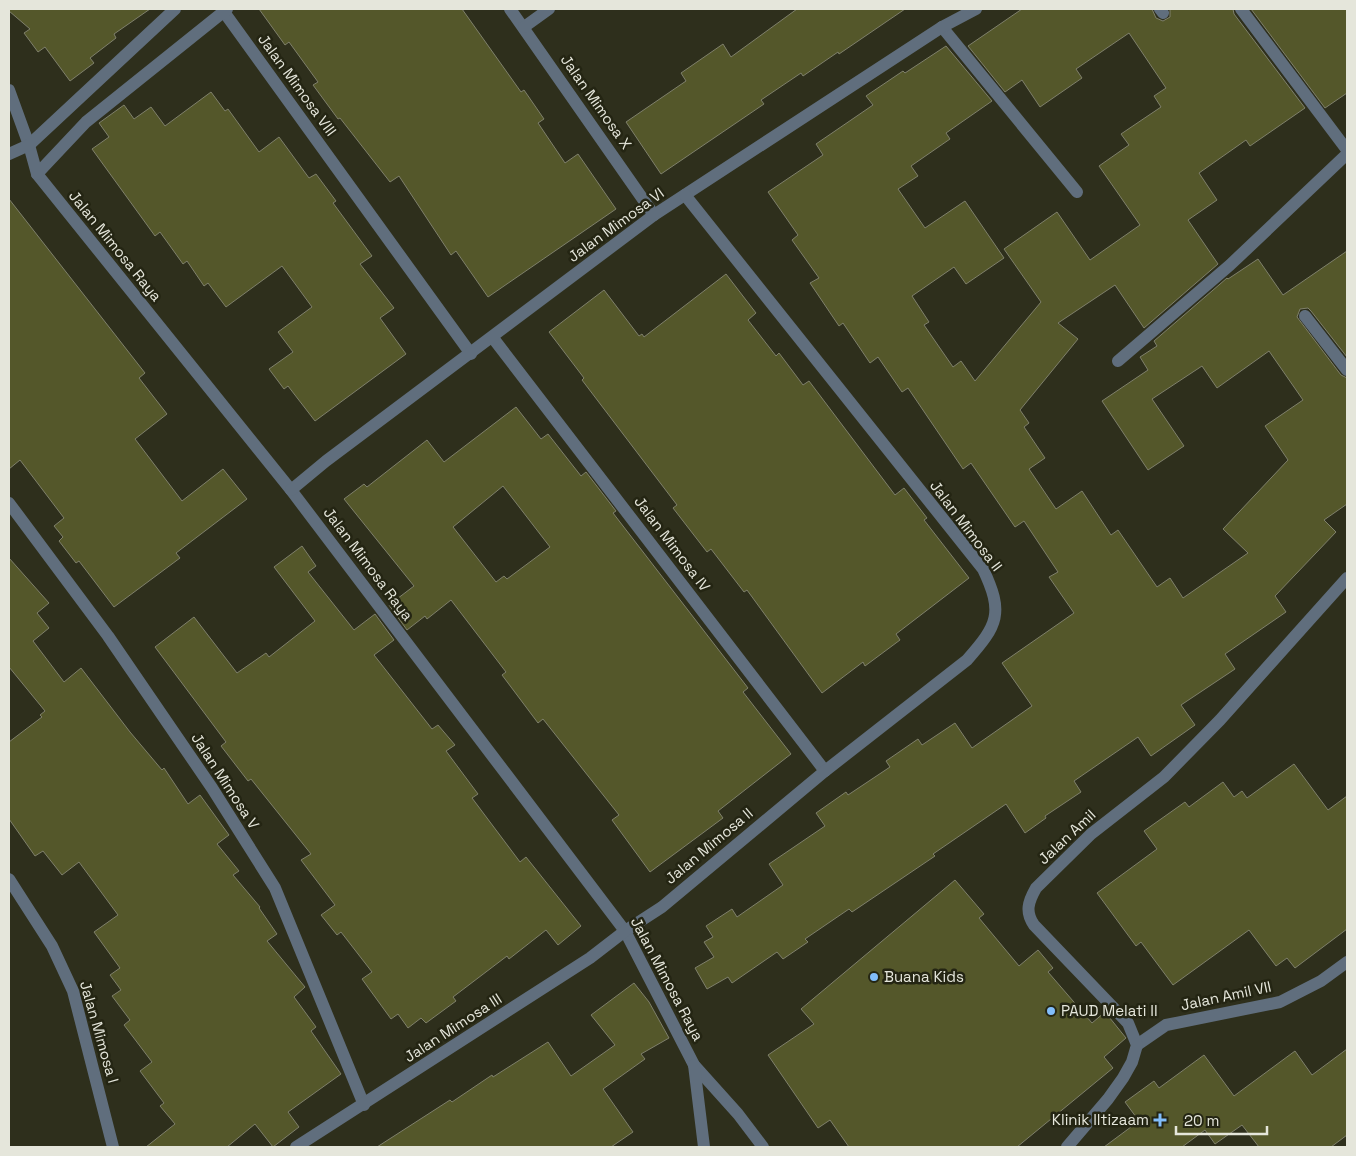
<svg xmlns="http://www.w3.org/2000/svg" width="1356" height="1156" font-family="'Space Grotesk',sans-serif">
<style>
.building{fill:#54572a;stroke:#7f806b;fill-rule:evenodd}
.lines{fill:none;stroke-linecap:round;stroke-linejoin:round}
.minor{stroke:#606e7d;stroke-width:12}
.poi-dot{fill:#81bdfa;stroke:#242513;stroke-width:2}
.labels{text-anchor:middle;stroke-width:5;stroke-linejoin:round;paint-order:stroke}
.street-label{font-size:15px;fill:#e5e6db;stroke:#242513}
.poi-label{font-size:15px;fill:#e5e6db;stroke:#242513;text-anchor:start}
</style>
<rect width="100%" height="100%" fill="#2e2f1c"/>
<g class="building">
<path d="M 9,9 L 150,9 L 114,34 L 116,38 L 90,58 L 94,63 L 70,81 L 45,47 L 38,52 L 24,33 L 30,29 L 9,11 Z"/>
<path d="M 259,9 L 462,9 L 521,92 L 524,90 L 544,119 L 538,123 L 565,163 L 578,154 L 616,209 L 488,297 L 456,251 L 451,255 L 399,176 L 390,182 L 340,118 L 338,119 L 313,85 L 318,82 L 289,42 L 285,45 Z"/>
<path d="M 797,9 L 905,9 L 839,54 L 838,52 L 803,76 L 801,73 L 761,100 L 764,104 L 661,174 L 626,122 L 686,81 L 681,73 L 723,44 L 731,57 Z"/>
<path d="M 1022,9 L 1152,9 L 1156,18 L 1163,21 L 1170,17 L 1170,9 L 1233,9 L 1234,14 L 1305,108 L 1250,146 L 1246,140 L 1199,173 L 1217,200 L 1188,220 L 1218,264 L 1144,328 L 1115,285 L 1058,323 L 1078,339 L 1020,410 L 1029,423 L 1024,427 L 1045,458 L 1029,469 L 1056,509 L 1082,491 L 1111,535 L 1118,530 L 1157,587 L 1170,578 L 1183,598 L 1248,553 L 1223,529 L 1288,460 L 1265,426 L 1303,400 L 1269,351 L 1217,388 L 1202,366 L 1152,399 L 1184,446 L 1148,470 L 1102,401 L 1148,370 L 1140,357 L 1157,346 L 1154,341 L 1227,278 L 1228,279 L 1258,259 L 1283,295 L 1347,251 L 1347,357 L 1311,311 L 1308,308 L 1300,309 L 1297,317 L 1341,375 L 1347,378 L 1347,504 L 1324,520 L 1336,532 L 1275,596 L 1286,612 L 1225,654 L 1235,669 L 1181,705 L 1195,725 L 1151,756 L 1138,737 L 1074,781 L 1081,792 L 1045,816 L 1046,818 L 1025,833 L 1006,804 L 933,854 L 935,856 L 852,912 L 849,909 L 805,939 L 808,942 L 783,959 L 777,952 L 732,983 L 728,977 L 707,989 L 695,968 L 714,957 L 704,942 L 713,937 L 706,926 L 732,909 L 737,917 L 783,885 L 769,864 L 825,826 L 816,813 L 846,792 L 848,795 L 890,767 L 886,761 L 918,739 L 922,745 L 955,723 L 972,748 L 1032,706 L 1002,663 L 1074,613 L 1049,577 L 1058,572 L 1024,521 L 1015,527 L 971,463 L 963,469 L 908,388 L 902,392 L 878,357 L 870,363 L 843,323 L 839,326 L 810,283 L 819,278 L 792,240 L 798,235 L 768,192 L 823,155 L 816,144 L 873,105 L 866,96 L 903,71 L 905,73 L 946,46 L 992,101 L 946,133 L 950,139 L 911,166 L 918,176 L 898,189 L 925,228 L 965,201 L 1004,258 L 966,284 L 954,267 L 912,296 L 929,322 L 924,325 L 953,367 L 961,361 L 975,381 L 1041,302 L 1004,249 L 1057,212 L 1090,260 L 1140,225 L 1099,166 L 1129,145 L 1121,134 L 1161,107 L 1154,96 L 1166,88 L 1129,33 L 1076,69 L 1082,78 L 1040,107 L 1022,80 L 1005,92 L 968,46 Z"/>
<path d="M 1251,9 L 1347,9 L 1347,93 L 1325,108 Z"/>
<path d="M 211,92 L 225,111 L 228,109 L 259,152 L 279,137 L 309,178 L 316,174 L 336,201 L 333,203 L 372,256 L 360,264 L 394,308 L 380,318 L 406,354 L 315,421 L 288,386 L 284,389 L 269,369 L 293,352 L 278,332 L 312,307 L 282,266 L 226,307 L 208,283 L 204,286 L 187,261 L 183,264 L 160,232 L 155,236 L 92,149 L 109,137 L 99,123 L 124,105 L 134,119 L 151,107 L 165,126 Z"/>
<path d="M 9,199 L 145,373 L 139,378 L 167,414 L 135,439 L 182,501 L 223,469 L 247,499 L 176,553 L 180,558 L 114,607 L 79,561 L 76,563 L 59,541 L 63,537 L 54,526 L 64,518 L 20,460 L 9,469 Z"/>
<path d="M 726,274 L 756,313 L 748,320 L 776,356 L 779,353 L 803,385 L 809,381 L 895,495 L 904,488 L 927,518 L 924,520 L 969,578 L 896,634 L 900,640 L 865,666 L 863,662 L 822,693 L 747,590 L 744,592 L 711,549 L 707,552 L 673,508 L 677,505 L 582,380 L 584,378 L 549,332 L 604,290 L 639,336 L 642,334 L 644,337 Z"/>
<path d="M 516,407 L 541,439 L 548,434 L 581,476 L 586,472 L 616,511 L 613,513 L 748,688 L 743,692 L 791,754 L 718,811 L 723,818 L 650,872 L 612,820 L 619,815 L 543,719 L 538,723 L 502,675 L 506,672 L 451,600 L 427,619 L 425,616 L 407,630 L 389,605 L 414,586 L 344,499 L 364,484 L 367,487 L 427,440 L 444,462 ZM 503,486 L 550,547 L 507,579 L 504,576 L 496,582 L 453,527 Z"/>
<path d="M 302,546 L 316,566 L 308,572 L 354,630 L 375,614 L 394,640 L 374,655 L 432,729 L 438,725 L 455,745 L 446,751 L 478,794 L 472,798 L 520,862 L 526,857 L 581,926 L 558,945 L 546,930 L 509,959 L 507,956 L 453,997 L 456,1001 L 426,1023 L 421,1018 L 408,1028 L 398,1014 L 391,1019 L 362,979 L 372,972 L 341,932 L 337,935 L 321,915 L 335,905 L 301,860 L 311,854 L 251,779 L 248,781 L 221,746 L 226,742 L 155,647 L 194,617 L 237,673 L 266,653 L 269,657 L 315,621 L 274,567 Z"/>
<path d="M 9,558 L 49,603 L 37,613 L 49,628 L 33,641 L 64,682 L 81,668 L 130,732 L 162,770 L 164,768 L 188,804 L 200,795 L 229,835 L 217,844 L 239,871 L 233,875 L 260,907 L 259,908 L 277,934 L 267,941 L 305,987 L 294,997 L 316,1027 L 311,1031 L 341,1074 L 288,1112 L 299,1127 L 273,1147 L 255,1124 L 227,1147 L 146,1147 L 175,1124 L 160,1106 L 164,1103 L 140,1071 L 152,1062 L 124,1025 L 130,1020 L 112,996 L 121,990 L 110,975 L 120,968 L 94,932 L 118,915 L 79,862 L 62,875 L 43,851 L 35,856 L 9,819 L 9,742 L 42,717 L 40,715 L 45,711 L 9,667 Z"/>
<path d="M 1294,764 L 1328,810 L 1347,796 L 1347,929 L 1295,968 L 1287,958 L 1276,966 L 1249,930 L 1173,985 L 1141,942 L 1136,946 L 1097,893 L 1157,849 L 1144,831 L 1185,802 L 1189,807 L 1223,782 L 1234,797 L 1242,791 L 1247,798 Z"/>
<path d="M 955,880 L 984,914 L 979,918 L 1019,966 L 1038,950 L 1053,968 L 1048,972 L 1092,1023 L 1105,1012 L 1126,1038 L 1104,1057 L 1113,1068 L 1017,1147 L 849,1147 L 830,1120 L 818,1128 L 768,1055 L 814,1024 L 801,1009 Z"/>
<path d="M 634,983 L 649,1002 L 669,1038 L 641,1054 L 645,1059 L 603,1089 L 633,1132 L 611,1147 L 377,1147 L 450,1100 L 452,1102 L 492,1075 L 493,1077 L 548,1042 L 571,1076 L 615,1045 L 591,1015 Z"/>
<path d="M 1347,1049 L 1347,1135 L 1331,1147 L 1259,1147 L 1242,1125 L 1215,1144 L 1205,1130 L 1182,1147 L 1104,1147 L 1139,1121 L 1125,1102 L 1154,1081 L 1159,1088 L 1204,1055 L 1234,1096 L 1295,1051 L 1312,1075 Z"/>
</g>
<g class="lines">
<g class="minor">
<path d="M 510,9 L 654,215"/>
<path d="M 1160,9 L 1163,13"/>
<path d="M 1241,9 L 1347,150"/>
<path d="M 224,12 L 471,354"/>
<path d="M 524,27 L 549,9"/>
<path d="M 942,27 L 1077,192"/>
<path d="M 9,90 L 29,145 L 37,174 L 291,490 L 625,931 L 694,1065 L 738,1114 L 763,1147"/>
<path d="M 9,154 L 29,145 L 175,9"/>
<path d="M 37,174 L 86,122 L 227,9"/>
<path d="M 1305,316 L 1347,370"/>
<path d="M 493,338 L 825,771"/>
<path d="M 1118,361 L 1230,265 L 1347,154"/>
<path d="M 291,490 L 326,461 L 654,215 L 942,27 L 976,9"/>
<path d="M 9,503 L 108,636 L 212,788 L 275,888 L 364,1105"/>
<path d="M 9,879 L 52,946 L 73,991 L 113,1147"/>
<path d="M 1137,1045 L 1166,1025 L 1280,1002 L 1321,981 L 1347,962"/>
<path d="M 694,1065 L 704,1147"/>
<path d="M 296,1147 L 590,958 L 625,931 L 662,907 L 825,771 L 967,660 C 998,625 1004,613 983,569 L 685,195"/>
<path d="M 1067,1147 L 1108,1099 L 1123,1078 L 1132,1062 L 1137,1045 L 1128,1023 L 1034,925 C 1025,912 1028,902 1036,888 L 1091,834 L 1164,777 L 1220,720 L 1347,578"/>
</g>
</g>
<g class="poi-dot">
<circle cx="874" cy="977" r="5"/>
<circle cx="1051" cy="1011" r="5"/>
<path d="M1157.5 1112.5h5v5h5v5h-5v5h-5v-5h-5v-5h5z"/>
</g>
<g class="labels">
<g class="street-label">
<text transform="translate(297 85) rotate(54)" y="5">Jalan Mimosa VIII</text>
<text transform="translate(596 102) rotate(55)" y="5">Jalan Mimosa X</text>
<text transform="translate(616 225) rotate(-36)" y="5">Jalan Mimosa VI</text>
<text transform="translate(115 246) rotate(51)" y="5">Jalan Mimosa Raya</text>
<text transform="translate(966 526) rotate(53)" y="5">Jalan Mimosa II</text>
<text transform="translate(672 544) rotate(53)" y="5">Jalan Mimosa IV</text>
<text transform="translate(368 564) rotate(53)" y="5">Jalan Mimosa Raya</text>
<text transform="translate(225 781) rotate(57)" y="5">Jalan Mimosa V</text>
<text transform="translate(1067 837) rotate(-43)" y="5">Jalan Amil</text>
<text transform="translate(709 846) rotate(-40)" y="5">Jalan Mimosa II</text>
<text transform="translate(667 979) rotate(62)" y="5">Jalan Mimosa Raya</text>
<text transform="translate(1226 996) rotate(-12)" y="5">Jalan Amil VII</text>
<text transform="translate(453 1028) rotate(-33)" y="5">Jalan Mimosa III</text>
<text transform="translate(99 1032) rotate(74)" y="5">Jalan Mimosa I</text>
</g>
<g class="poi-label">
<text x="884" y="982">Buana Kids</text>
<text x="1061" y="1016">PAUD Melati II</text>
<text x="1149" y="1125" text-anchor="end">Klinik Iltizaam</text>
</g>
</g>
<rect width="1356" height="1156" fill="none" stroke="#e5e6db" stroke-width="20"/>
<path d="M1176 1126v8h91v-8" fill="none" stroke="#e5e6db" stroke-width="2.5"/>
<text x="1184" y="1126" font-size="15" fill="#e5e6db" stroke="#242513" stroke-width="4" paint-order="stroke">20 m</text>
</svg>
